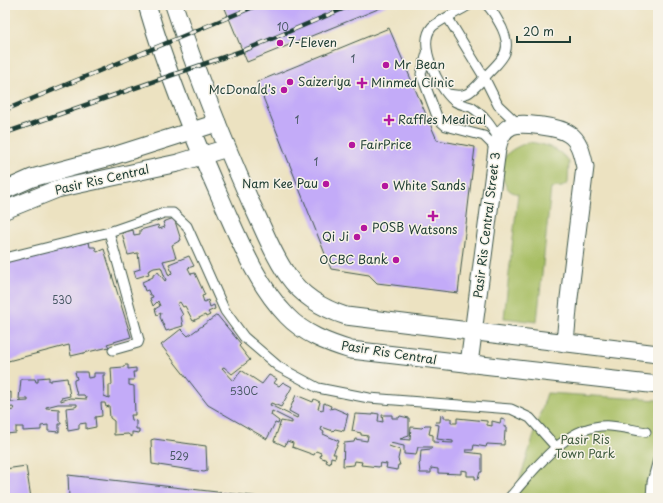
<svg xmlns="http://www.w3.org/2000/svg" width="663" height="503" font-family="'Playpen Sans',sans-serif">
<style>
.green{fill:#a7be63;stroke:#637e4c}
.building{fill:#c3abf8}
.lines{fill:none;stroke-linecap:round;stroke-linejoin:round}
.service-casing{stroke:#3e5649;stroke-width:11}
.minor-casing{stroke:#3e5649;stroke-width:19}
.service{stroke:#fff;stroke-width:9}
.minor{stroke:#fff;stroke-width:17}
.rail-casing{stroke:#1f3d34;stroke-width:4.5}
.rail{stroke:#f7f3e8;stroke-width:3;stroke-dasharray:9;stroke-linecap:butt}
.poi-dot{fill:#b5179e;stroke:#f7f3e8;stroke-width:1.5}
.labels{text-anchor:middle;stroke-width:3;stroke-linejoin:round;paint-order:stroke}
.number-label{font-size:10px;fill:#485865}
.poi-label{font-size:12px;fill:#1f3d34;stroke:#f7f3e8;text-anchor:start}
.street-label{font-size:12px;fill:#1f3d34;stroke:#f7f3e8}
.park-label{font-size:12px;fill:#415d40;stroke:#f7f3e8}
</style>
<rect width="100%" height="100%" fill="#f7f3e8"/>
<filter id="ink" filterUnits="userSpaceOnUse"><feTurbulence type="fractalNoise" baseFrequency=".025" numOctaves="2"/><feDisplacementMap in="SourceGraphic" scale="8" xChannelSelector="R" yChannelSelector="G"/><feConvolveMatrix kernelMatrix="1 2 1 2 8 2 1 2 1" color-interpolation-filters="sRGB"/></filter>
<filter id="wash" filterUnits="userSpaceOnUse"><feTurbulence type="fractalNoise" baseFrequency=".012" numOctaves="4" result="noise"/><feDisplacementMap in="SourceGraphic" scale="16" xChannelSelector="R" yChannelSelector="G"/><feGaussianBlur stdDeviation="0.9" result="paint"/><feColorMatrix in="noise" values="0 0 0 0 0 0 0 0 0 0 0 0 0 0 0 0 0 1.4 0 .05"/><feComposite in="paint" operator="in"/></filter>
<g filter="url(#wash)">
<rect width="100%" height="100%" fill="#ece2c1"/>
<g class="green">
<path d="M 528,142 C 545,144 559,148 569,162 L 568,183 L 562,187 L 551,188 L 537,322 L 504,318 L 518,194 C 515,193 511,192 509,190 C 502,183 499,166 505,157 C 510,149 520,146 528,142 Z"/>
<path d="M 547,393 L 658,400 L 658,498 L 514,498 Z"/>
</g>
<g id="blocks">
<g class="building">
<path d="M 226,5 L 388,5 L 247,62 L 224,6 Z"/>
<path d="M 389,28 L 437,140 L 475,147 L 458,293 L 377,283 L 369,275 L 331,269 L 257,82 Z"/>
<path d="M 174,218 L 181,240 L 172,245 L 176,258 L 163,261 L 169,276 L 172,273 L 169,264 L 189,256 L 194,266 L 188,268 L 191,274 L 195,273 L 205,295 L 202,296 L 204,302 L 208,300 L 210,307 L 214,305 L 215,309 L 208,312 L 210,315 L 206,317 L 205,315 L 193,321 L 185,306 L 183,307 L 180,302 L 177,304 L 183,315 L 181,316 L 183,326 L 166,331 L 160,317 L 161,313 L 157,315 L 155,309 L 160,306 L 158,301 L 153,306 L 150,298 L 153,297 L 152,295 L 150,295 L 148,290 L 145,291 L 142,282 L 153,277 L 153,275 L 158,272 L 165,281 L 166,280 L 161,267 L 154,268 L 148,271 L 149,274 L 136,278 L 134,271 L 140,269 L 138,253 L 128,255 L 122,233 L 133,230 L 134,235 L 140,234 L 140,230 L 158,225 L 159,229 L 165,227 L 163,222 Z"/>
<path d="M 89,242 L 90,247 L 95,247 L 97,252 L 104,249 L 131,337 L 107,344 L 109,347 L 71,356 L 69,345 L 8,361 L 5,350 L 5,262 Z"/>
<path d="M 217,315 L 241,344 L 239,346 L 250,360 L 232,374 L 224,367 L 222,368 L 234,381 L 241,370 L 262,384 L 269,375 L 277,379 L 274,383 L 279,386 L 283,382 L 292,387 L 281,407 L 271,403 L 270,405 L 297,418 L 298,416 L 289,411 L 296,395 L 313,402 L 314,399 L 320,402 L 318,409 L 323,410 L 324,403 L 331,406 L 330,409 L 334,408 L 348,414 L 344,431 L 335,429 L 333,431 L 322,427 L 321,430 L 324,432 L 323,434 L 339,441 L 333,454 L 336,454 L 335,458 L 331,457 L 330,464 L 326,462 L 327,460 L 320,457 L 321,453 L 316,451 L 314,455 L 292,447 L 293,443 L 287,441 L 285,446 L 274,441 L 281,421 L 292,423 L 292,421 L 272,411 L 271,415 L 279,421 L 278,424 L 275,423 L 267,439 L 208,405 L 161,345 L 181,329 L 188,336 Z"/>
<path d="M 125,365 L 128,365 L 128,369 L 136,368 L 136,372 L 133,372 L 134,380 L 129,380 L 129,385 L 134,386 L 135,415 L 131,415 L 132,420 L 136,421 L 136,429 L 139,429 L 139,433 L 132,432 L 132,437 L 128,434 L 114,435 L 114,421 L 110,418 L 109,406 L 106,407 L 105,403 L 101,403 L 102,416 L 95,417 L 96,427 L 86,429 L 86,423 L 79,424 L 79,429 L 68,431 L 66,408 L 75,407 L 77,406 L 77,404 L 58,404 L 46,407 L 46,408 L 59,409 L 59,421 L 61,422 L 61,424 L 59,424 L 59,432 L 48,431 L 48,425 L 41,426 L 41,430 L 23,431 L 23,427 L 16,427 L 16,433 L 6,434 L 5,411 L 14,410 L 13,407 L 5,408 L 5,393 L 11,392 L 11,402 L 28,401 L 28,399 L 19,399 L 21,379 L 35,379 L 36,382 L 38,382 L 38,378 L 49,377 L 49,381 L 51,381 L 51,380 L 67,378 L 70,396 L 61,398 L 61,401 L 70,398 L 87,399 L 84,395 L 77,395 L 74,383 L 74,380 L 77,379 L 75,372 L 87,372 L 88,378 L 94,377 L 94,373 L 106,373 L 105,375 L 103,375 L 104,396 L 109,398 L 109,385 L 112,385 L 111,368 L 124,367 Z"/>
<path d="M 373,413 L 379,414 L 378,421 L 383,422 L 382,415 L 392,415 L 392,418 L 399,418 L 400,416 L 409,418 L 409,436 L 400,439 L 410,440 L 411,427 L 422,428 L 425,425 L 431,425 L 429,434 L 433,435 L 433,442 L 453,443 L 453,441 L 437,439 L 439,425 L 435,424 L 436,422 L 440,422 L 441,414 L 444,415 L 444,418 L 451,418 L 451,423 L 457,423 L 457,418 L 487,421 L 487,425 L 492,426 L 492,421 L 500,423 L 501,419 L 505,420 L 504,427 L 507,427 L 507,431 L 505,431 L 504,445 L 487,444 L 486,447 L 474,445 L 473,450 L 466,450 L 466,452 L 482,454 L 482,472 L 480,472 L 478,479 L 475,479 L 475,476 L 467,476 L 467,471 L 461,470 L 461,474 L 438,473 L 438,469 L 431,468 L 431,473 L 420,473 L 419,464 L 420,463 L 421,450 L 431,449 L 432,447 L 418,447 L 416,455 L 404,454 L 404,446 L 390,443 L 389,446 L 400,450 L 398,459 L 400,465 L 398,465 L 397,470 L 386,468 L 387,464 L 380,463 L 379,467 L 361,465 L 362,462 L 355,461 L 354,465 L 343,466 L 344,443 L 354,442 L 355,439 L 367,441 L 368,436 L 361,435 L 361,433 L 352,431 L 355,414 L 373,415 Z"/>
<path d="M 154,439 L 206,446 L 207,471 L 204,472 L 152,464 L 151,440 Z"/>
<path d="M 26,466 L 31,498 L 5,498 L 5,469 Z"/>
<path d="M 68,475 L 261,497 L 261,498 L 69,498 Z"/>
</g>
</g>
</g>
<g filter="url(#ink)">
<use href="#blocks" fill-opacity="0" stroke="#3e5649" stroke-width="1"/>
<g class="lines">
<defs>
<g id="service">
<path d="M 469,5 C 460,11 438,21 432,27 C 417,44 438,88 454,101 C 458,104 465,105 471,107 C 484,115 491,126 499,139"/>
<path d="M 448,18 L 484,77 L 498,105 L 517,123"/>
<path d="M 427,53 L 421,74 L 438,119 L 446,126 L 484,136 L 497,149"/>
<path d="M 448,94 C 468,98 471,92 484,78 C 500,60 514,54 502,28 C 497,19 494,12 487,5"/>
<path d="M 109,232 L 139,340 L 138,343 L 113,350"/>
<path d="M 5,258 L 109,232 L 164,213 L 173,213 L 187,226 L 225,311 L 244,337 L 279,367 L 318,388 L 369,398 L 511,409 L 530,418 L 556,447"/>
<path d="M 513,498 L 510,497 C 535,469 567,423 610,426 C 622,427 634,430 646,432"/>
<path d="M 651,498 L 652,482 L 658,460"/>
</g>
<g id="minor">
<path d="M 147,5 C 167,74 195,141 224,206 C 241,244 258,286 287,316 C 304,334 328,343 351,350 L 658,385"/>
<path d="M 174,5 C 196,72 222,138 251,203 C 263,227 272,254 288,276 C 302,296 324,309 346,316 L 658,354"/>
<path d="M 5,190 L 32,178 L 110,157 L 217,123"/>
<path d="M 5,210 L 57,189 L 178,163 L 227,148"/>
<path d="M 469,364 L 497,149 C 503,120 518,123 542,126 C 549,127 562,129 569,134 C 580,141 582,155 585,167 L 569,298 L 565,343"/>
</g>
</defs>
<use href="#service" class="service-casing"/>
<use href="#minor" class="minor-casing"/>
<use href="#service" class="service"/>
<use href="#minor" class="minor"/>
<defs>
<g id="rail">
<path d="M 5,110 L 258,5"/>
<path d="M 5,133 L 250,48 L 352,5"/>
</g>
</defs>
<use href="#rail" class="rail-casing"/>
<use href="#rail" class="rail"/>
</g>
</g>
<g class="poi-dot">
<circle cx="280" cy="43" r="4"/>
<circle cx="386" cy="65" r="4"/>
<circle cx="290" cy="82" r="4"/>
<path d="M360 77h4v4h4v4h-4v4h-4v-4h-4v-4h4z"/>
<circle cx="284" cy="90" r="4"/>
<path d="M387 114h4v4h4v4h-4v4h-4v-4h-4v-4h4z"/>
<circle cx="352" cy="145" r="4"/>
<circle cx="326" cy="184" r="4"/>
<circle cx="385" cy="186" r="4"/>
<path d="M431 210h4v4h4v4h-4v4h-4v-4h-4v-4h4z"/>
<circle cx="364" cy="228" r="4"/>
<circle cx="357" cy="237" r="4"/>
<circle cx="396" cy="260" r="4"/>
</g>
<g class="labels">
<g class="number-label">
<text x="283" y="31">10</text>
<text x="353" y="63">1</text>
<text x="297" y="124">1</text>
<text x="316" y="166">1</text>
<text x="62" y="304">530</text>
<text x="244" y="395">530C</text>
<text x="179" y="460">529</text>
</g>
<g class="poi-label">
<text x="288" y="47">7-Eleven</text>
<text x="394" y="69">Mr Bean</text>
<text x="298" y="86">Saizeriya</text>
<text x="371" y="87">Minmed Clinic</text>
<text x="276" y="94" text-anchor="end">McDonald's</text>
<text x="398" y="124">Raffles Medical</text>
<text x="360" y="149">FairPrice</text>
<text x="318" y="188" text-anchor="end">Nam Kee Pau</text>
<text x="393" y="190">White Sands</text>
<text x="372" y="232">POSB</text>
<text x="433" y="234" text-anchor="middle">Watsons</text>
<text x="349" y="241" text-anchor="end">Qi Ji</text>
<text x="388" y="264" text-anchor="end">OCBC Bank</text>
</g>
<g class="street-label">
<text transform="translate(102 180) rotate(-13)" y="4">Pasir Ris Central</text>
<text transform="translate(487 225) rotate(-83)" y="4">Pasir Ris Central Street 3</text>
<text transform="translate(389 353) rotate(9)" y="4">Pasir Ris Central</text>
</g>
<g class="park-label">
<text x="585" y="444">Pasir Ris<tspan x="585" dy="14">Town Park</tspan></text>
</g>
</g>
<rect width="663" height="503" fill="none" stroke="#f7f3e8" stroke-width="20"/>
<path d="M517 36v6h53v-6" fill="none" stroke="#1f3d34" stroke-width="2"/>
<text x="523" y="36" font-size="12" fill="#1f3d34" stroke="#f7f3e8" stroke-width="3" paint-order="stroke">20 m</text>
</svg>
